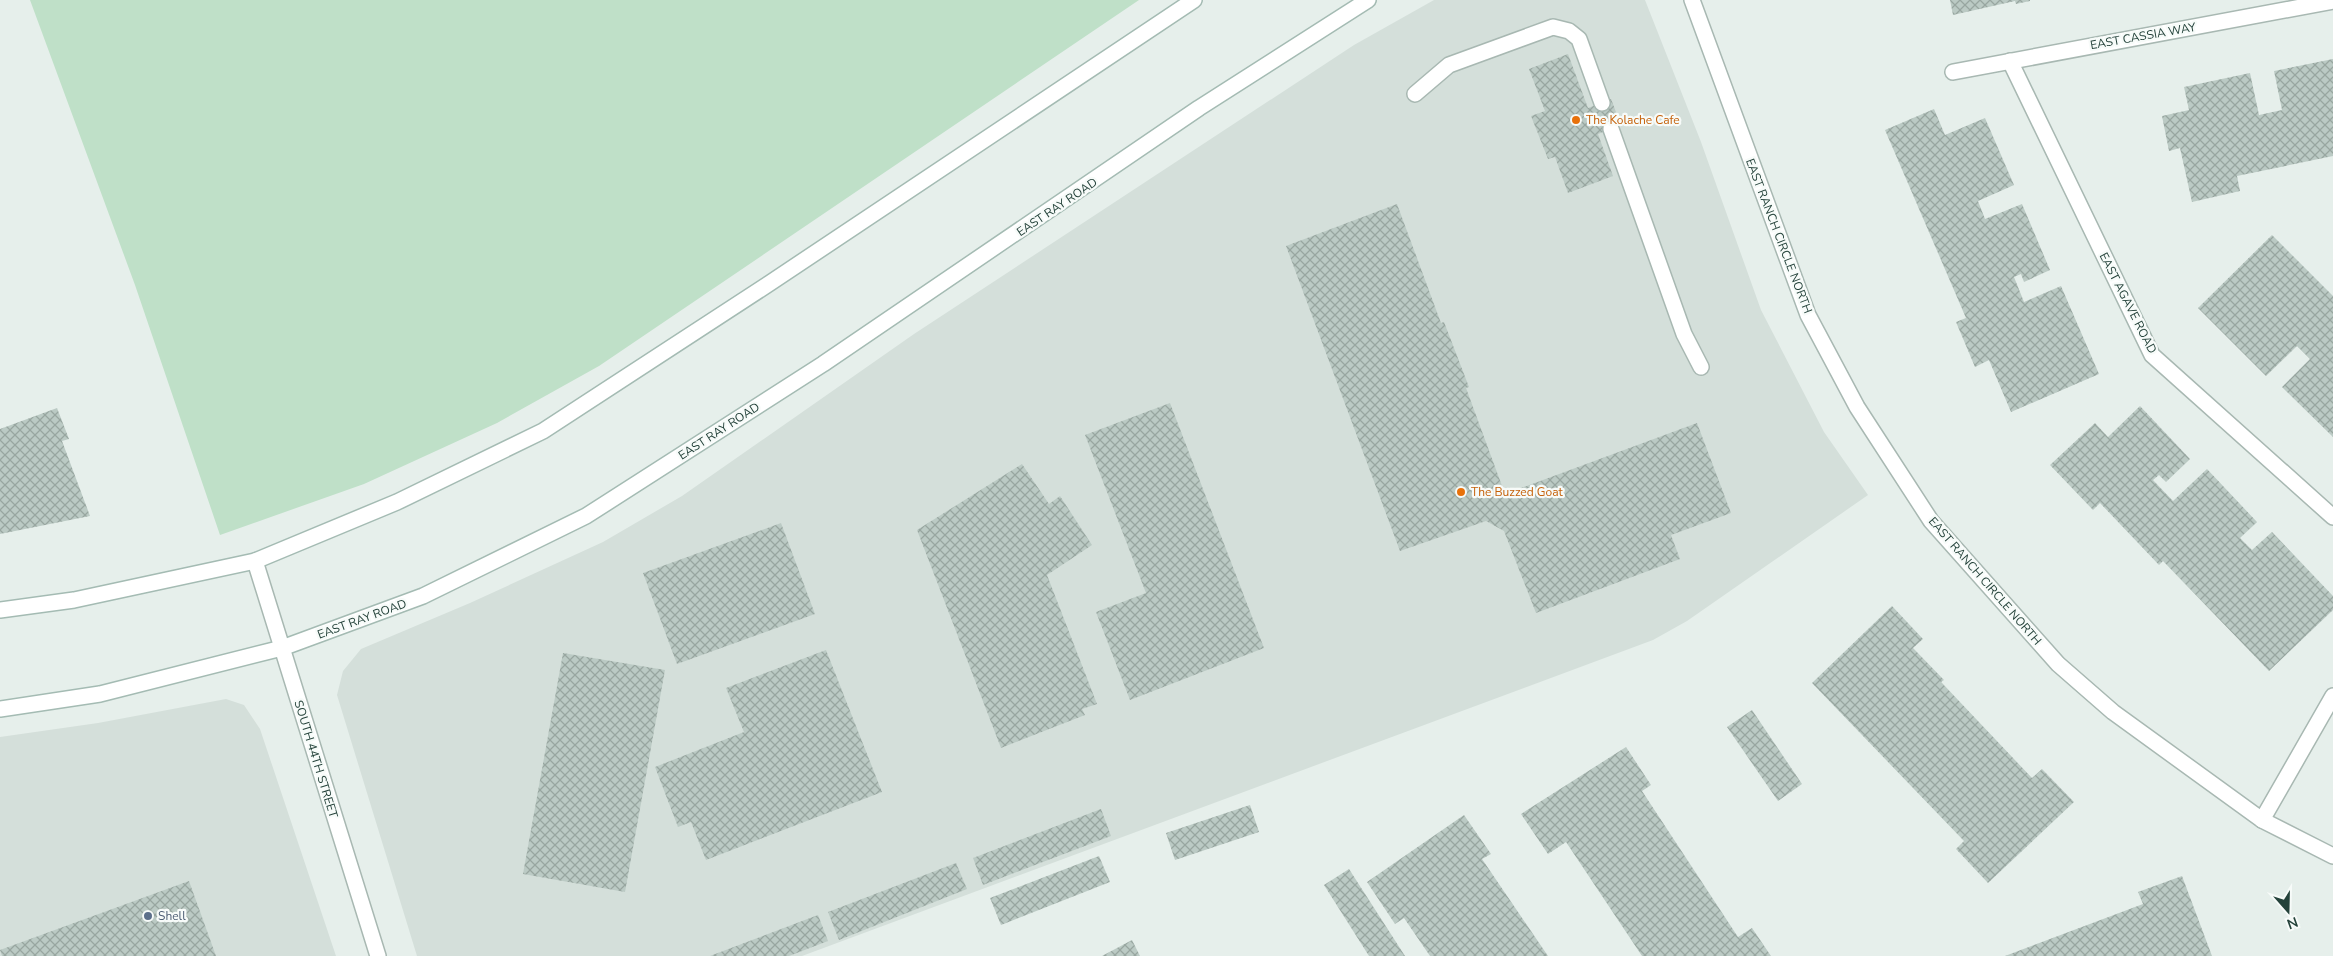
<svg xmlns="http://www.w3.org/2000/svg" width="2333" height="956" font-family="'Nunito Sans',sans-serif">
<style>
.built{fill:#d4dfda}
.green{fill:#bfe0c8}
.building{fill:url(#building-cross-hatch)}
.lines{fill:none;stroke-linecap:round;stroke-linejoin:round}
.service-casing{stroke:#a8b8b2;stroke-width:18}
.minor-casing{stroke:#a8b8b2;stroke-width:18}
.tertiary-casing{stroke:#a8b8b2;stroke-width:18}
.secondary-casing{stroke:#a4bbb3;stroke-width:18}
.service{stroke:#fff;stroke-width:15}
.minor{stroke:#fff;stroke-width:15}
.tertiary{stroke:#fff;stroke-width:15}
.secondary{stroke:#fff;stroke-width:15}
.food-dot{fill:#e8710a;stroke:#f7fbf9;stroke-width:2}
.service-dot{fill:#5c6f8a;stroke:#f7fbf9;stroke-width:2}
.labels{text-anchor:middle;stroke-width:4.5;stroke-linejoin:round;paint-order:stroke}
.street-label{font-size:12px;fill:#24423a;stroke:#f7fbf9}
.food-label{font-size:12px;fill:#c56008;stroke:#f7fbf9;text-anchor:start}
.service-label{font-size:12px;fill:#4e5e75;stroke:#f7fbf9;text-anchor:start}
</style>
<defs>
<pattern id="building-cross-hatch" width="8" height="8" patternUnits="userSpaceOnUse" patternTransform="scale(1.25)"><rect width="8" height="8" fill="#bbcac4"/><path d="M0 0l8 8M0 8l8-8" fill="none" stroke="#98a6a0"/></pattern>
</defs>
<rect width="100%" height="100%" fill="#e6efeb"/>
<g class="built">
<path d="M 1434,0 L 1645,0 L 1701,142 L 1761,310 L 1824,432 L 1868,495 L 1687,621 L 1653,640 L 802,956 L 417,956 L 337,695 L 343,671 L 361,649 L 470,603 L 603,542 L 682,496 L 914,334 L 1354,45 Z"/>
<path d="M 226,699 L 244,705 L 260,729 L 336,956 L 0,956 L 0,737 L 98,723 Z"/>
</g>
<path class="green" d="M 30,0 L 1139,0 L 599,366 L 497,423 L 364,484 L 220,535 L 135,285 Z"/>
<g class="building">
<path d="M 1950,0 L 2030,0 L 2030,1 L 2016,4 L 2015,1 L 1953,15 Z"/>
<path d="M 1568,54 L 1588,108 L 1611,99 L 1621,125 L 1598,134 L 1613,176 L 1568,193 L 1555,157 L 1548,159 L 1531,116 L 1545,111 L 1529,69 Z"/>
<path d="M 2333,59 L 2333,156 L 2237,176 L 2240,191 L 2192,202 L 2180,148 L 2169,151 L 2162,116 L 2189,110 L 2184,87 L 2250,73 L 2259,115 L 2282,110 L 2274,71 Z"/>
<path d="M 1934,109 L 1945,135 L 1985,118 L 2014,185 L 1978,201 L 1985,219 L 2022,204 L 2050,270 L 2024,282 L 2021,274 L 2014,277 L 2024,302 L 2061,286 L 2099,374 L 2011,412 L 1989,360 L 1975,367 L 1956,322 L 1966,318 L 1885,130 Z"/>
<path d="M 1397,204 L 1441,323 L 1444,322 L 1469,387 L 1466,388 L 1505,494 L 1697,423 L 1731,513 L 1671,535 L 1680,559 L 1536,613 L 1504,531 L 1486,521 L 1400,551 L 1286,246 Z"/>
<path d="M 2272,235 L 2333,296 L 2333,437 L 2282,387 L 2310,359 L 2297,346 L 2266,376 L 2198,308 Z"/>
<path d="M 1170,403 L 1264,648 L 1130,700 L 1096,612 L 1146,593 L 1085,435 Z"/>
<path d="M 2140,406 L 2190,459 L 2166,482 L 2159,475 L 2153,480 L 2173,501 L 2207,469 L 2257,522 L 2240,538 L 2252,550 L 2272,532 L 2333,596 L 2333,610 L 2269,671 L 2163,561 L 2159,565 L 2100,503 L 2093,510 L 2050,465 L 2095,423 L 2108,437 Z"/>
<path d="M 57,408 L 69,439 L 62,441 L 90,516 L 0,534 L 0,429 Z"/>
<path d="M 1022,464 L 1049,504 L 1060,496 L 1092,545 L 1047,575 L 1097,704 L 1082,709 L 1085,715 L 1001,748 L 917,530 Z"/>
<path d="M 781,523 L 815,614 L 677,664 L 643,573 Z"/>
<path d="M 1892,606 L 1923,639 L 1913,648 L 1944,680 L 1941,682 L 2032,778 L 2042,769 L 2074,802 L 1988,883 L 1956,849 L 1964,841 L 1812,683 Z"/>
<path d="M 826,650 L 882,792 L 706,860 L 691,822 L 678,827 L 655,767 L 744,732 L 726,688 Z"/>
<path d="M 563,653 L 665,670 L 625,892 L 523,874 Z"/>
<path d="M 1752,710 L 1802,784 L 1778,801 L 1727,727 Z"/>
<path d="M 1626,747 L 1651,785 L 1642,791 L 1738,937 L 1752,928 L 1771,956 L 1642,956 L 1566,842 L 1548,854 L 1521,814 Z"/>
<path d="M 1250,805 L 1259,832 L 1175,860 L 1166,833 Z"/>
<path d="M 1101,809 L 1111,836 L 983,885 L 973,858 Z"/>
<path d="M 1464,815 L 1491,854 L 1482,859 L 1548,956 L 1430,956 L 1404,918 L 1395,924 L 1367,882 Z"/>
<path d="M 1099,856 L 1110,882 L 1001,925 L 990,898 Z"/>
<path d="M 956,863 L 967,889 L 839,940 L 828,912 Z"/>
<path d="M 1349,869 L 1405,956 L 1369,956 L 1324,885 Z"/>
<path d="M 2182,876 L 2212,956 L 2005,956 L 2143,904 L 2138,892 Z"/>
<path d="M 189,881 L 216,956 L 2,956 L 0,950 Z"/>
<path d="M 818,915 L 828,941 L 789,956 L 710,956 Z"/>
<path d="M 1132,940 L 1140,956 L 1102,956 Z"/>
</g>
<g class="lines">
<defs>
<g id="service">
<path d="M 1415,94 L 1449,65 L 1553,27 L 1569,31 L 1579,39 L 1602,103"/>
<path d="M 1611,129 L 1684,334 L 1701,367"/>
</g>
<g id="minor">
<path d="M 2010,61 L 2152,355 L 2333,517"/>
<path d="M 1953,72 L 2333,1"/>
<path d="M 2262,820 L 2333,696"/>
</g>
<g id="tertiary">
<path d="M 1692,0 L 1808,315 L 1857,407 L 1931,521 L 2058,664 L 2113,712 L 2262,820 L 2333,856"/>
<path d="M 255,561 L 378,956"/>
</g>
<g id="secondary">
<path d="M 0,610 L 74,600 L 255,561 L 397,502 L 543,431 L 770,283 L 1194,0"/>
<path d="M 0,709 L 100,694 L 282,648 L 423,596 L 586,516 L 823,364 L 1199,108 L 1368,0"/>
</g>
</defs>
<use href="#service" class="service-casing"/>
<use href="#minor" class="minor-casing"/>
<use href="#tertiary" class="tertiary-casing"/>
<use href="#secondary" class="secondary-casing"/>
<use href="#service" class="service"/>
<use href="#minor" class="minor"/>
<use href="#tertiary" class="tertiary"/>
<use href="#secondary" class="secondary"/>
</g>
<g class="food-dot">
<circle cx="1576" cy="120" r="5"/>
<circle cx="1461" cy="492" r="5"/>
</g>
<circle class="service-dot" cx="148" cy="916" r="5"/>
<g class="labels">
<g class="street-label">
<text transform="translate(2143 36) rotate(-10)" y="4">EAST CASSIA WAY</text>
<text transform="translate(1057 207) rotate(-34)" y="4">EAST RAY ROAD</text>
<text transform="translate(1779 236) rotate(69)" y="4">EAST RANCH CIRCLE NORTH</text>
<text transform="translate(2128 303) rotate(63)" y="4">EAST AGAVE ROAD</text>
<text transform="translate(719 431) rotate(-33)" y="4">EAST RAY ROAD</text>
<text transform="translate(1985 581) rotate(49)" y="4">EAST RANCH CIRCLE NORTH</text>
<text transform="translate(362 619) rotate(-20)" y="4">EAST RAY ROAD</text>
<text transform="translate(316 759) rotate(73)" y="4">SOUTH 44TH STREET</text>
</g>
<g class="food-label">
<text x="1586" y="124">The Kolache Cafe</text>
<text x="1471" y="496">The Buzzed Goat</text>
</g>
<g class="service-label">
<text x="158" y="920">Shell</text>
</g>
</g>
<g transform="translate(2288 911) rotate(160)" stroke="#f7fbf9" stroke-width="4" paint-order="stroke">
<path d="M0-4L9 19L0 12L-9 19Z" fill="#24423a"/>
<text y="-8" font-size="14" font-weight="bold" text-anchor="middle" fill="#24423a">N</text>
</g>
</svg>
